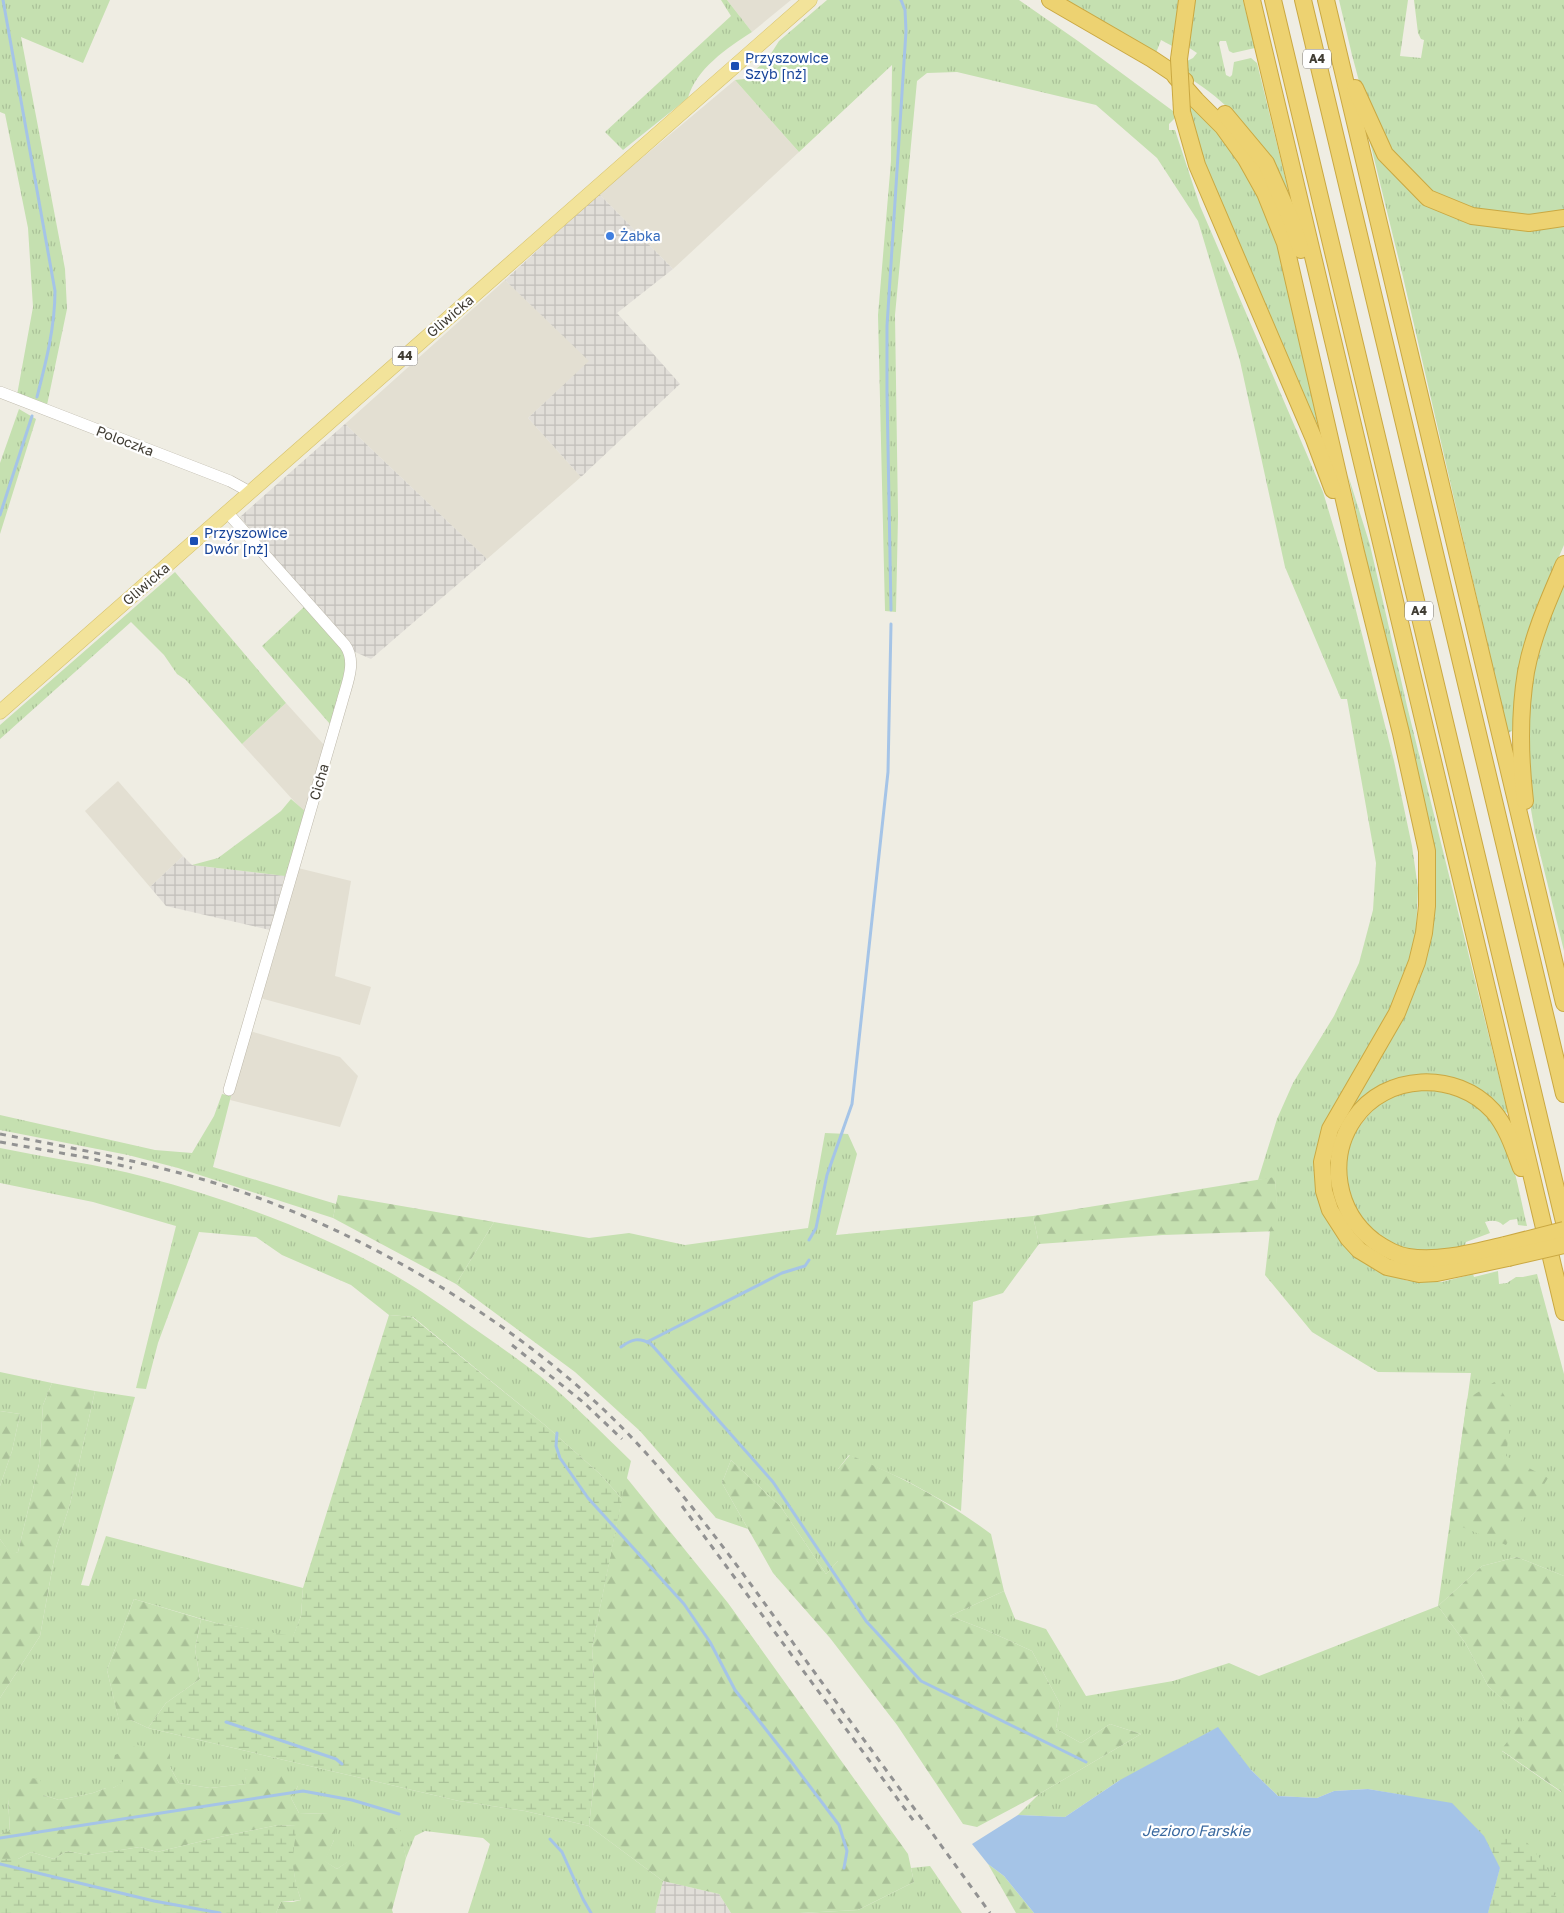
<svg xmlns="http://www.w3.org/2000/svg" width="1564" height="1913" font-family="'Golos Text',sans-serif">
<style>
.residential{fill:#e3dfd2}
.industrial{fill:url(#industrial-grid)}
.grass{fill:url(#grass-tufts)}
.forest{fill:url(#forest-firs)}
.wetland{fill:url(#wetland-marsh)}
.water{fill:#a5c4e7}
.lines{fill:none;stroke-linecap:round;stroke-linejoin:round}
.stream{stroke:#a5c4e7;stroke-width:3}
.minor-casing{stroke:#bdb8aa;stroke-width:12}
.major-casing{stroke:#d5c16c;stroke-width:15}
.highway-casing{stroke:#caa842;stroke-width:18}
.minor{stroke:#fff;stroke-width:11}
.major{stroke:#f2e39a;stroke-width:14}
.highway{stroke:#edd271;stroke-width:16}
.rail{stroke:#929292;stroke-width:3;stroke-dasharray:6 6;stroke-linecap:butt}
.highway-bridge-casing{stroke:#caa842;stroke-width:18;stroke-linecap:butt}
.highway-bridge{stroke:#edd271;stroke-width:16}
.transit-dot{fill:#1a4fb4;stroke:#fff;stroke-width:2}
.shop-dot{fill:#3f7fe0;stroke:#fff;stroke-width:2}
.labels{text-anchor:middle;stroke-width:4.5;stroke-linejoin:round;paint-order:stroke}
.shield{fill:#fff;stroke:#7a7771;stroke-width:1}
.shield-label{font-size:12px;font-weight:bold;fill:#413d34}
.transit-label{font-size:14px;fill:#164399;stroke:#fff;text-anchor:start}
.shop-label{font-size:14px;fill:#366cbe;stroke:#fff;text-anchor:start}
.street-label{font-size:14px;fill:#413d34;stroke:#fff}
.water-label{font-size:15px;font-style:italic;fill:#3a699f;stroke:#fff}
</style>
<defs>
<pattern id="industrial-grid" width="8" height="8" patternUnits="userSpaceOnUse" patternTransform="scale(1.25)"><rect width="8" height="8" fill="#e1ded8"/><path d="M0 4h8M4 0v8" fill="none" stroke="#c2bfba"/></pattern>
<pattern id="grass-tufts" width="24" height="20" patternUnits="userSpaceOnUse" patternTransform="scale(1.25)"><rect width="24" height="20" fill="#c5e0b0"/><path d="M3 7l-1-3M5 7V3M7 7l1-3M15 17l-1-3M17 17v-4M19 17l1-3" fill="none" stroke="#aac198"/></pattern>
<pattern id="forest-firs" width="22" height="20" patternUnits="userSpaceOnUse" patternTransform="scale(1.25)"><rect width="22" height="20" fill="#c5e0b0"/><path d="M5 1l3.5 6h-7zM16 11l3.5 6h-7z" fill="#aac198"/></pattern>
<pattern id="wetland-marsh" width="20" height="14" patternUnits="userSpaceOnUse" patternTransform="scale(1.25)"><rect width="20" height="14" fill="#c5e0b0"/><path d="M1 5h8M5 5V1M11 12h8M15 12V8" fill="none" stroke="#aac198"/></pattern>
</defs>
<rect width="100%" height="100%" fill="#efede3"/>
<g class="residential">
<path d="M 727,0 L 791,0 L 752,32 Z"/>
<path d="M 735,80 L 799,152 L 673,269 L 599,194 Z"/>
<path d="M 505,280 L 590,361 L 528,418 L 581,477 L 487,559 L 345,424 Z"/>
<path d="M 286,703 L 325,746 L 307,813 L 303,811 L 242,744 Z"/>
<path d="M 118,781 L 183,856 L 150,887 L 85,811 Z"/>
<path d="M 298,868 L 351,881 L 335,976 L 371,987 L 360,1025 L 260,998 L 275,954 Z"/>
<path d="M 250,1031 L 340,1057 L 358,1076 L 340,1127 L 230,1100 Z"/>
</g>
<g class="industrial">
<path d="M 599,194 L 673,269 L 617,313 L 680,384 L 581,477 L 528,418 L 589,361 L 505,280 Z"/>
<path d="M 345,424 L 487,559 L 371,659 L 355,652 L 240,517 Z"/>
<path d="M 183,856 L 192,865 L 285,876 L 270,930 L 166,906 L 150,887 Z"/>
<path d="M 663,1881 L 719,1894 L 731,1913 L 655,1913 Z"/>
</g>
<g class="grass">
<path d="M 0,0 L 110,0 L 83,63 L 21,37 L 65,269 L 67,309 L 47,405 L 17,395 L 33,307 L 28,228 L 5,114 L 0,112 Z"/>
<path d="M 721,0 L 727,0 L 752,32 C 727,48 696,69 688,98 L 623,150 L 605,132 L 731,16 Z"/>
<path d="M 827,0 L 1019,0 L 1078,41 L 1173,111 L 1175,118 L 1169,124 L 1169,130 L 1175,130 L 1200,206 L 1323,492 L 1342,555 L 1394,761 L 1412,846 L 1418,888 L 1416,934 L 1401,988 L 1330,1116 L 1318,1196 L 1376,1270 L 1408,1281 L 1442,1282 L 1473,1274 L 1474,1277 L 1498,1271 L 1499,1284 L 1507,1283 L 1516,1277 L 1523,1277 L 1537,1274 L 1564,1374 L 1564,1576 L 1517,1557 L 1482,1566 L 1438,1606 L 1466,1644 L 1488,1686 L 1525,1720 L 1502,1751 L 1561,1792 L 1564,1783 L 1564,1913 L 1488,1913 L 1500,1868 L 1402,1795 L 1368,1789 L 1334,1791 L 1317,1798 L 1278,1796 L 1251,1770 L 1120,1780 L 1065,1817 L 1018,1815 L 1039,1794 L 1141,1734 L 1110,1724 L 1081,1743 L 1056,1729 L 1060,1704 L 1032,1651 L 986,1630 L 950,1616 L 1004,1591 L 1015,1619 L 1046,1629 L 1086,1696 L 1173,1681 L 1229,1663 L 1259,1676 L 1438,1606 L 1471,1373 L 1378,1372 L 1312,1332 L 1265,1275 L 1270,1231 L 1278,1231 L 1275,1178 L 1258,1180 L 1277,1119 L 1293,1083 L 1334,1016 L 1359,963 L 1373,910 L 1376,863 L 1347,699 L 1341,699 L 1285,567 L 1240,361 L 1198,221 L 1157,158 L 1096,105 L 957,72 L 927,73 L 917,81 L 895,315 L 898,516 L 896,612 L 885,611 L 878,315 L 891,161 L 892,65 L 799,152 L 735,80 L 744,79 L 767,60 L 779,41 Z"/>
<path d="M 1064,0 L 1181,0 L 1174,47 L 1161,40 L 1156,53 Z"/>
<path d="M 1193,0 L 1243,0 L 1255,48 L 1233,53 L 1229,51 L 1226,41 L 1220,41 L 1219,43 L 1226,75 L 1230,77 L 1232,75 L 1234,62 L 1251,58 L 1257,63 L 1289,193 L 1287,194 C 1258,142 1239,108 1186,76 L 1185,62 L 1193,58 L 1197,53 L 1185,45 Z"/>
<path d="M 1339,0 L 1408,0 L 1400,56 L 1421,58 L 1424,40 L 1421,39 L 1418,33 L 1414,0 L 1564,0 L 1564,213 L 1534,218 L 1485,213 L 1435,193 L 1416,179 L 1394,157 L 1363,96 L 1352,55 Z"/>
<path d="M 1187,99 L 1223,138 L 1258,192 L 1282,255 L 1329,461 L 1201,159 Z"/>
<path d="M 1369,138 L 1447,213 L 1564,224 L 1564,545 L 1539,603 L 1521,658 L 1512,731 L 1508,733 L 1403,277 Z"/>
<path d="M 19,409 L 36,419 L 0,534 L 0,463 Z"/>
<path d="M 1348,475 L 1370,545 L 1407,706 L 1508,1113 L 1504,1112 L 1489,1096 L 1472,1085 L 1452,1077 L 1430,1074 L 1406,1077 L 1350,1112 L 1347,1110 L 1431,920 L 1385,644 Z"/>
<path d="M 175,572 L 286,703 L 242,744 L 186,680 L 177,674 L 164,655 L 131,622 L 0,739 L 0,725 Z"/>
<path d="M 1564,580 L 1564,951 L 1535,833 L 1528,792 L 1525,750 L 1533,676 L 1542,635 Z"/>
<path d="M 304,607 L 347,653 L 347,672 L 330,724 L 262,646 Z"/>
<path d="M 291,799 L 307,813 L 285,876 L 192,865 L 218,858 L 281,811 Z"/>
<path d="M 1435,1088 C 1455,1093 1476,1100 1490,1116 C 1512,1144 1519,1192 1527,1226 L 1518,1225 L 1517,1219 L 1510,1220 L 1503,1225 C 1498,1220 1492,1220 1485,1222 L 1490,1233 L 1466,1242 L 1464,1248 C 1454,1250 1443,1253 1434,1253 C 1415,1252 1391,1246 1376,1235 C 1352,1216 1340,1178 1348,1149 C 1352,1137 1358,1128 1365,1119 C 1373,1110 1383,1099 1394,1095 C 1408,1089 1421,1089 1435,1088 Z"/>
<path d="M 222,1094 L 231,1096 L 213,1167 L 336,1204 L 333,1218 L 178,1168 L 128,1155 L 0,1130 L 0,1115 L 155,1150 L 192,1153 L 214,1116 Z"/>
<path d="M 825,1133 L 848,1134 L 857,1154 L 836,1235 L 1033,1216 L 1039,1244 L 1003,1293 L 973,1302 L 961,1511 L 907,1481 L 849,1455 L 838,1469 L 838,1561 L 826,1574 L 781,1507 L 731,1460 L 722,1483 L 748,1529 L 716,1518 L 640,1431 L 575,1372 L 456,1284 L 494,1222 L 589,1238 L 629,1233 L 685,1245 L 808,1228 Z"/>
<path d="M 0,1148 C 48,1158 98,1164 145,1177 C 229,1199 314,1230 391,1273 C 419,1289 446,1308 472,1327 C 495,1343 518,1359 540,1376 C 572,1402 601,1432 631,1461 L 622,1499 L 600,1474 L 546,1426 L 413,1317 L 389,1315 L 351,1285 L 282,1255 L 256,1237 L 199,1232 L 158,1343 L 146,1389 L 136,1388 L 176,1226 L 93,1202 L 0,1183 Z"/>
<path d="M 0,1372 L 52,1383 L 43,1405 L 39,1464 L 18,1552 L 11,1555 L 0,1539 L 0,1486 L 12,1451 L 20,1414 L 0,1411 Z"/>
<path d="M 95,1391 L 135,1397 L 81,1585 L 89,1586 L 106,1536 L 303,1588 L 301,1616 L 293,1637 L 216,1623 L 134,1599 L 107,1670 L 119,1720 L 131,1720 L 148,1728 L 459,1801 L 525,1811 L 589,1826 L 663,1881 L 655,1913 L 468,1913 L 490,1844 L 483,1838 L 425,1831 L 415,1836 L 406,1858 L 399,1829 L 337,1869 L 324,1861 L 334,1840 L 328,1814 L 299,1813 L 291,1798 L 298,1786 L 245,1769 L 246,1784 L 210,1788 L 179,1783 L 170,1767 L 123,1771 L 123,1783 L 113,1788 L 106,1788 L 93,1793 L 59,1800 L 43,1795 L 8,1799 L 10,1832 L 0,1834 L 0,1698 L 40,1636 L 56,1548 L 70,1504 Z"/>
<path d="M 930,1866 L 962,1913 L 800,1913 L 858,1910 L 914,1882 L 911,1868 Z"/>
</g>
<g class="forest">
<path d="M 1275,1177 L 1279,1231 L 1163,1235 L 1039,1244 L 1033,1216 Z"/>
<path d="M 338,1195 L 494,1222 L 456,1284 L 333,1218 Z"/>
<path d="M 1496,1381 L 1512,1409 L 1506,1456 L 1548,1478 L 1506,1545 L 1450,1522 L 1467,1399 Z"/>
<path d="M 52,1383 L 95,1391 L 70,1504 L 56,1548 L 40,1636 L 0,1698 L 0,1539 L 11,1554 L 18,1552 L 39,1464 L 43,1405 Z"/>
<path d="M 0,1411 L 20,1414 L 12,1451 L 0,1486 Z"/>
<path d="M 850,1455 C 900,1476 947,1501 991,1534 L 1004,1591 L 950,1616 L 986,1630 L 1032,1651 L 1060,1704 L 1056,1729 L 1081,1743 L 1110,1724 L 1141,1734 L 1039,1794 L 977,1827 L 963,1824 L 897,1725 L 830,1638 L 773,1573 L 722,1483 L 731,1460 L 781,1507 L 826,1574 L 838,1561 L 838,1469 Z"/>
<path d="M 626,1477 L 728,1603 L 908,1854 L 914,1882 L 858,1910 L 800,1913 L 731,1913 L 719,1894 L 663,1881 L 589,1826 L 598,1743 L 592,1648 Z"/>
<path d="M 1517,1557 L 1564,1576 L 1564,1783 L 1562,1792 L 1501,1750 L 1524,1720 L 1488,1686 L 1466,1644 L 1438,1606 L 1482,1566 Z"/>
<path d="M 134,1599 L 201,1619 L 195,1649 L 200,1679 L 166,1703 L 148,1728 L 131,1720 L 119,1721 L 107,1670 Z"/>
<path d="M 137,1745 L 170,1750 L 170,1767 L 179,1783 L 210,1788 L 246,1784 L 244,1769 L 296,1776 L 298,1786 L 291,1798 L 299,1813 L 329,1814 L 336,1826 L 334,1840 L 325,1861 L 337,1869 L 350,1860 L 358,1824 L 400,1829 L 406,1858 L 392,1910 L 393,1913 L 276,1913 L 281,1902 L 293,1902 L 301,1900 L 296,1885 L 292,1860 L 296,1826 L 278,1825 L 215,1838 L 157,1852 L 140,1847 L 88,1855 L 67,1851 L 54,1859 L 31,1852 L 18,1859 L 0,1859 L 0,1834 L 10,1831 L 8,1799 L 20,1777 L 40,1779 L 43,1795 L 59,1800 L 93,1793 L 106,1788 L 113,1788 L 123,1782 L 123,1771 L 113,1764 L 115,1755 Z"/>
<path d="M 988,1864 L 1004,1876 L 1034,1913 L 1016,1913 Z"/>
</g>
<g class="wetland">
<path d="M 389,1315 L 412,1317 L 546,1426 L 600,1474 L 622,1499 L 592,1648 L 598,1743 L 589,1826 L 525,1811 L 459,1801 L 148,1728 L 166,1703 L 200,1679 L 195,1649 L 201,1619 L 216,1623 L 293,1636 L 301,1616 L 303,1588 Z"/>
<path d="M 278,1825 L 297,1826 C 292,1857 291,1870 301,1900 L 281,1902 L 276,1913 L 0,1913 L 0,1859 L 18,1859 L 31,1852 L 54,1859 L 67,1851 L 88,1855 L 140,1847 L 157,1852 L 215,1838 Z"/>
<path d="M 1484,1836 L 1526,1841 L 1546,1866 L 1553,1894 L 1564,1903 L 1564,1913 L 1488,1913 L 1500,1868 Z"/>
</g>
<path class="water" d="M 1218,1727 L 1251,1770 L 1278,1796 L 1317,1798 L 1334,1791 L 1368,1789 L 1452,1803 L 1484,1836 L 1500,1868 L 1488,1913 L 1034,1913 L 1004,1876 L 988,1864 L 972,1844 L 1018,1815 L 1065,1817 L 1120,1780 Z"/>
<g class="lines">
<g class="stream">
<path d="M 3,0 L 55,291 C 55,327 46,362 37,397"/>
<path d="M 0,515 L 32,416"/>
<path d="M 891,610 L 887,392 L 887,326 L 906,31 L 905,10 L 901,0"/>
<path d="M 809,1240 L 816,1228 L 827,1175 L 852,1104 L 888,772 L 891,624"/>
<path d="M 647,1342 L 782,1273 L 805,1266 L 809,1260"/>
<path d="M 621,1347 C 632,1339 639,1337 651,1344 L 773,1482 L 866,1621 L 921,1681 L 1086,1762"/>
<path d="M 557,1433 L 556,1446 L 560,1458 L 588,1498 L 684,1604 L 710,1642 L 735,1690 L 793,1764 L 839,1825 L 847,1851 L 844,1868"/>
<path d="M 226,1722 L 336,1759 L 342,1764"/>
<path d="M 0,1838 L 303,1791 L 352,1800 L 399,1814"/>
<path d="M 550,1839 L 562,1852 L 583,1899 L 591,1913"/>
<path d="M 0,1864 L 154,1901 L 220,1913"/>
</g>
<defs>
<g id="minor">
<path d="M 0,392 L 230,481 L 250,492"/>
<path d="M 227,512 L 345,645 C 357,662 347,683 342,702 L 229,1090"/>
</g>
<path id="major" d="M 0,712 L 810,0"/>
<g id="highway">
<path d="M 1050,0 L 1152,59 L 1185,81"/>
<path d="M 1252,0 L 1564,1312"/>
<path d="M 1273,0 L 1564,1222"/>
<path d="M 1303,0 L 1564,1094"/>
<path d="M 1326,0 L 1564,1003"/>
<path d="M 1179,59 L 1187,0"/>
<path d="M 1175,76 L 1196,100 L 1223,127 L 1246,159 L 1265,193 L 1285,243 L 1356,552 L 1401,733 L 1427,851 L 1427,906 L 1424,933 L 1417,962 L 1397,1013 L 1330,1129 L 1322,1162 L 1324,1191 L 1330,1210 L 1348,1238 L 1359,1250 L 1387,1267 L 1419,1274 L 1437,1273 L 1508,1258"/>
<path d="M 1355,88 L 1385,154 L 1428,198 L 1472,216 L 1529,223 L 1564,218"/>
<path d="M 1182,112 L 1197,165 L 1314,439 L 1333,490"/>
<path d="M 1225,114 L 1266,163 L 1292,222 L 1301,250"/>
<path d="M 1525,801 C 1520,758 1519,714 1526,672 C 1533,634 1549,599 1564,564"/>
<path d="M 1505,1245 C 1474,1252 1440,1262 1408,1257 C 1396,1255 1384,1248 1374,1241 C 1336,1212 1327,1158 1354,1119 C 1385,1073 1456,1070 1493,1111 C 1507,1127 1514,1149 1521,1168"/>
</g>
</defs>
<use href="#minor" class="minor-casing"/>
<use href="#major" class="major-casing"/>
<use href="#highway" class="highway-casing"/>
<use href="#minor" class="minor"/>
<use href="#major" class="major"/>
<use href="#highway" class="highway"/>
<g class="rail">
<path d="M 0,1134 C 74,1148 146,1162 218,1184 C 364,1230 529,1328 634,1440 C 694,1504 745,1576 796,1647 C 861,1736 926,1824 990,1913"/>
<path d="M 0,1142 L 89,1158 L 132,1168"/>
<path d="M 512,1345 L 583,1402 L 622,1439"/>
<path d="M 682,1506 L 916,1824"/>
</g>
<defs>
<g id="highway-bridge">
<path d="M 1179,59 L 1182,112"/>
<path d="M 1505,1245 L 1564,1230"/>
<path d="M 1508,1258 L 1564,1245"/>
</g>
</defs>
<use href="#highway-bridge" class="highway-bridge-casing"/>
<use href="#highway-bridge" class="highway-bridge"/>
</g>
<g class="transit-dot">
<rect x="730" y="61" width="10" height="10" rx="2.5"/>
<rect x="189" y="536" width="10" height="10" rx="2.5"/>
</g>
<circle class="shop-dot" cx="610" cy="236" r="5"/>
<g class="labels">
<g class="shield">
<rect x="1303" y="49.5" width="28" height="19" rx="4"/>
<rect x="392.5" y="346.5" width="25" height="19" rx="4"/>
<rect x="1405" y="601.5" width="28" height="19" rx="4"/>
</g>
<g class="shield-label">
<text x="1317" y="63">A4</text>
<text x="405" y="360">44</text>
<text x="1419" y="615">A4</text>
</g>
<g class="transit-label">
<text x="745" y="63">Przyszowice<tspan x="745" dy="16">Szyb [nż]</tspan></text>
<text x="204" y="538">Przyszowice<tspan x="204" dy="16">Dwór [nż]</tspan></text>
</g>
<g class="shop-label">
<text x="620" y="241">Żabka</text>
</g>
<g class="street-label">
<text transform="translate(450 316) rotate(-41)" y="5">Gliwicka</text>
<text transform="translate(125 441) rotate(21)" y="5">Poloczka</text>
<text transform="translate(146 584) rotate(-41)" y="5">Gliwicka</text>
<text transform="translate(319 782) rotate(-74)" y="5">Cicha</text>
</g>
<g class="water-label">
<text x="1196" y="1836">Jezioro Farskie</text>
</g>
</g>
</svg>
